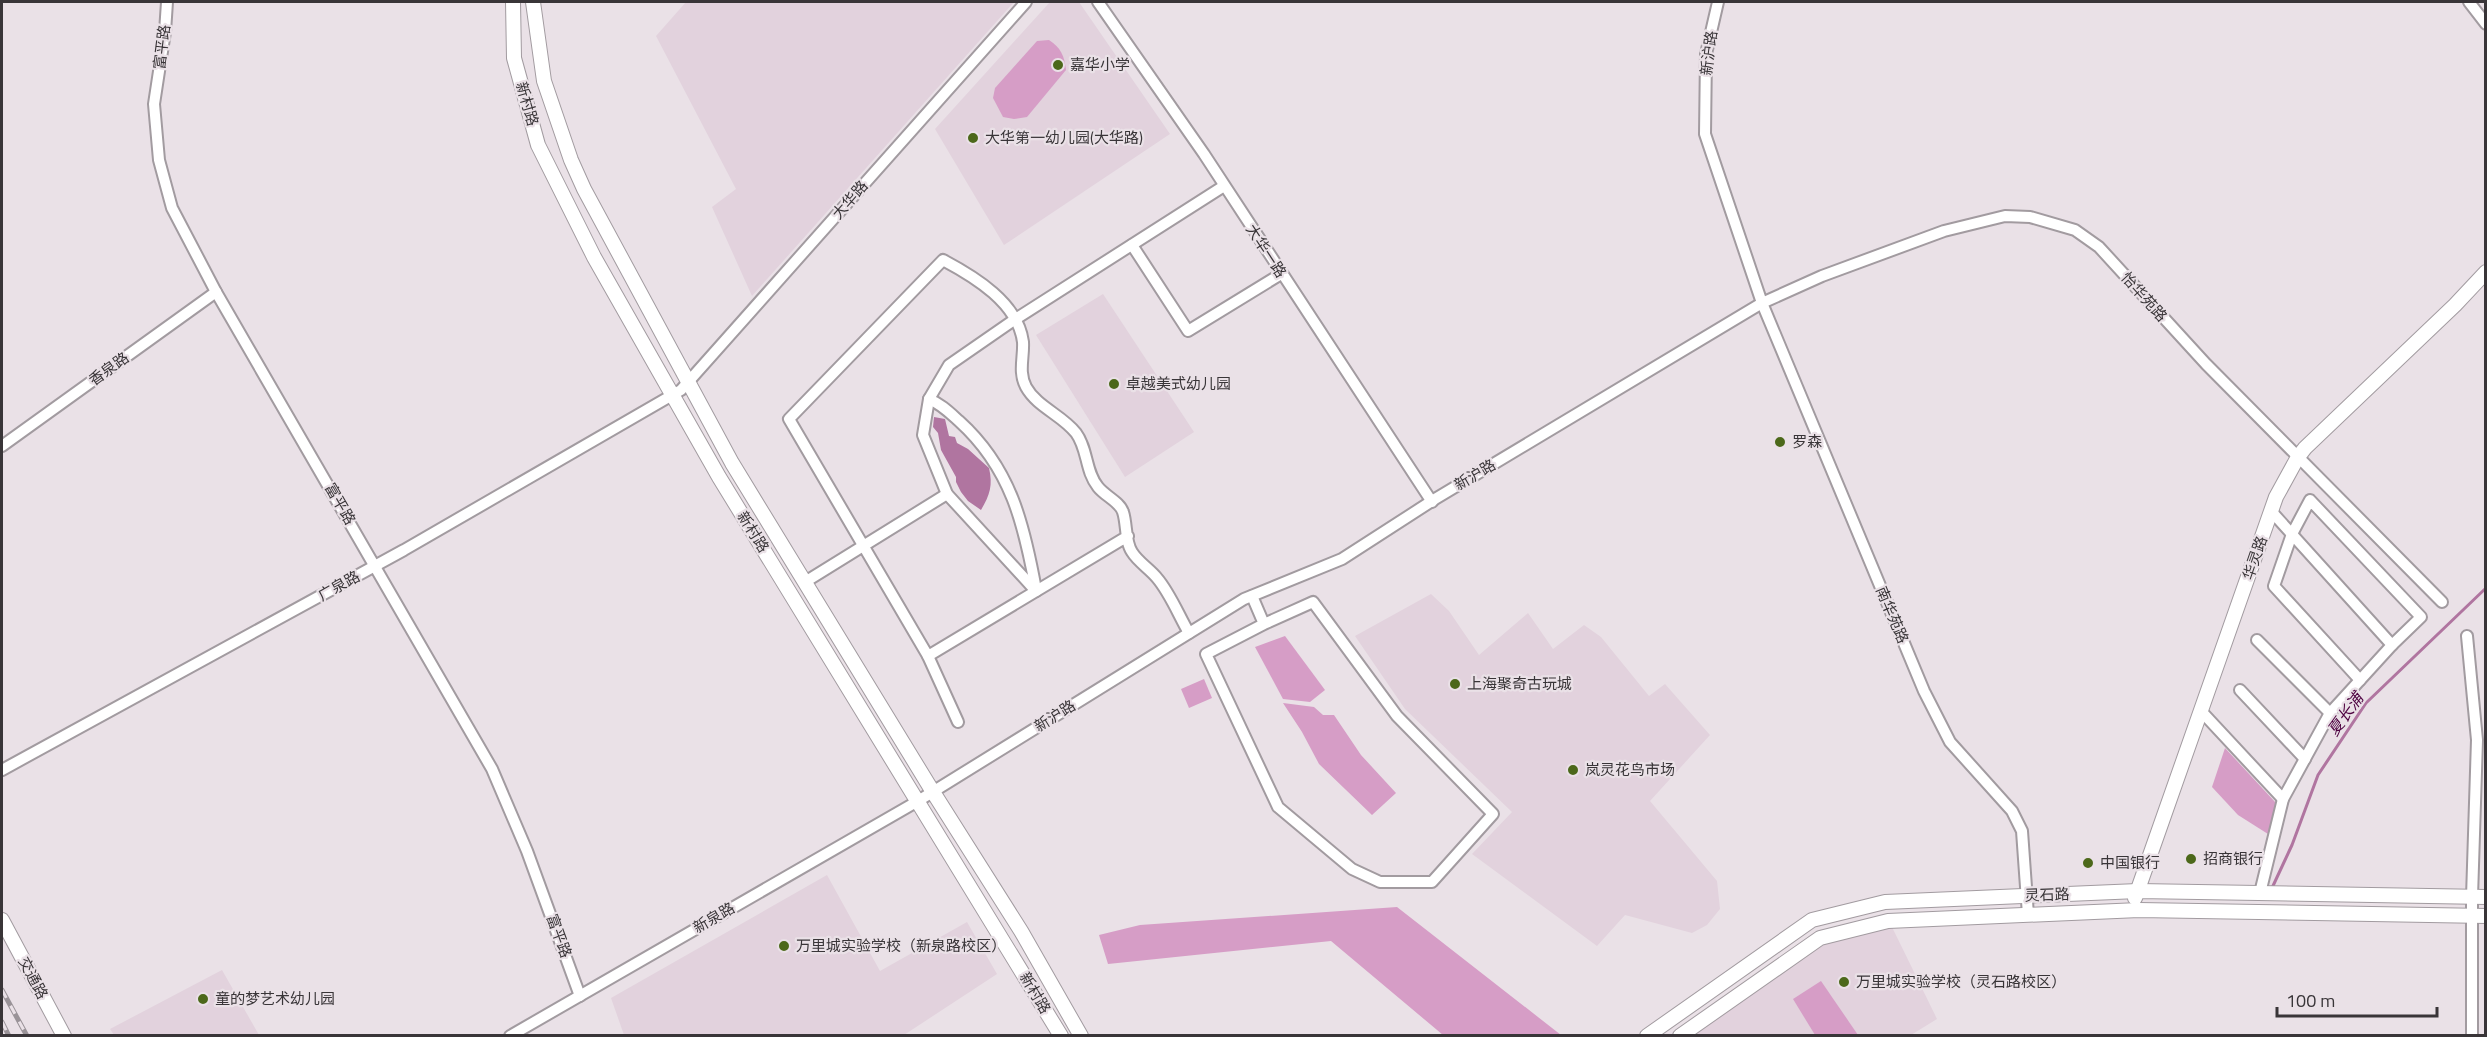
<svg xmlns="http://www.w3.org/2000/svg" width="2487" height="1037" font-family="'Titillium Web','Noto Sans SC',sans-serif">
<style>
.built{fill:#e2d2dd}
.green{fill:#d69dc6}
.water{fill:#b075a0}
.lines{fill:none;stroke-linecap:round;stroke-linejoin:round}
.stream{stroke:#b075a0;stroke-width:3}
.minor-casing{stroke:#a29ba0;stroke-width:14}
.major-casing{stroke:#a29ba0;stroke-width:16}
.minor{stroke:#fff;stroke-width:10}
.major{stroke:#fff;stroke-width:14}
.rail-casing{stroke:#9a9398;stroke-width:5}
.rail{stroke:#eae1e7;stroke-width:3;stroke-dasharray:9;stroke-linecap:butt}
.poi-dot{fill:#4c681a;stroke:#eae1e7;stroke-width:2}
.labels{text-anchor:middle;stroke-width:4.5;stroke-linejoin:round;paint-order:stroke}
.street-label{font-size:15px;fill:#393538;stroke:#eae1e7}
.poi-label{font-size:15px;fill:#393538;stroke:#eae1e7;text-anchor:start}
.water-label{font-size:16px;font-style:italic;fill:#4d0240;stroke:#eae1e7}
</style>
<rect width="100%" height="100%" fill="#eae1e7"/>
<g class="built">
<path d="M 686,2 L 1014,2 L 752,296 L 712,207 L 736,189 L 656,36 Z"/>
<path d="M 1050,2 L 1079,2 L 1170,134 L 1004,245 L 935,129 Z"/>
<path d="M 1103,294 L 1194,432 L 1125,477 L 1036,335 Z"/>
<path d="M 1431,594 L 1449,611 L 1479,655 L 1528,613 L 1553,649 L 1584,625 L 1601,637 L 1649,696 L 1665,684 L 1710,735 L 1650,801 L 1717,881 L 1720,909 L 1707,925 L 1692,933 L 1625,915 L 1597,946 L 1472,854 L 1512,812 L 1405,709 L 1355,636 Z"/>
<path d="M 827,875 L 880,971 L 967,922 L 997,974 L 904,1035 L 624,1035 L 611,998 Z"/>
<path d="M 1892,927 L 1937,1019 L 1911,1035 L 1692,1036 L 1823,944 Z"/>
<path d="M 222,970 L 259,1035 L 114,1035 L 110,1029 Z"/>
</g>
<g class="green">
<path d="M 1049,40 C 1061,48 1064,55 1066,70 L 1027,117 L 1014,119 L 1003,117 L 993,98 L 995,88 L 1037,41 Z"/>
<path d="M 1285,636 L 1325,690 L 1310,702 L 1283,699 L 1255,647 Z"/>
<path d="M 1204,679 L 1212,698 L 1189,708 L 1181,689 Z"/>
<path d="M 1283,703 L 1314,707 L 1323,715 L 1334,715 L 1361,755 L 1396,793 L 1372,815 L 1319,764 L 1302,732 Z"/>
<path d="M 2225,748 L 2276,803 L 2268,834 L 2238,815 L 2212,787 Z"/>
<path d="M 1397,907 L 1561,1035 L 1443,1035 L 1331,941 L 1108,964 L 1099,935 L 1140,925 Z"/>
<path d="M 1821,981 L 1858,1035 L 1815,1035 L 1793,999 Z"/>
</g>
<path class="water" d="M 934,417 L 945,419 L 949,436 L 955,437 L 957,443 L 968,449 L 989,468 C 993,485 990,495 981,510 L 968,501 L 961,492 L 956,482 L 956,477 L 941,450 L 938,433 L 933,427 Z"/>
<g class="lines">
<path class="stream" d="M 2272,888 L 2292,845 L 2318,775 L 2366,703 L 2486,588"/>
<defs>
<g id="minor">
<path d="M 167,2 L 165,32 L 154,104 L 159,160 L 172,208 L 216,292 L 492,769 L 527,851 L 580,996"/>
<path d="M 1098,2 L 1204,154 L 1432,502"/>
<path d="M 1718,2 L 1706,54 L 1705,134 L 1762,303 L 1924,691 L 1950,742 L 2012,811 L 2022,831 L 2028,915"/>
<path d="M 2469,2 L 2486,24"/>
<path d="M 1132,245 L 1188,331 L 1281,274"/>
<path d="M 929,399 C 941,404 949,412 959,421 C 1011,468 1024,524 1036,590"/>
<path d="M 2,446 L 216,292"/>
<path d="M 1128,536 L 928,656 L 789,419 L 943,260 C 975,277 1018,303 1023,342 C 1024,357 1018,372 1026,387 C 1037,407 1062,415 1076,433 C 1088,449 1085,471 1098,487 C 1105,496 1120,502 1123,512 C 1127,524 1125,542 1132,552 C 1138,562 1150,569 1157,578 C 1170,593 1179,616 1189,633"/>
<path d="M 805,582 L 947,494"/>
<path d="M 1036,591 L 947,494 L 923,435 L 929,399 L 949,365 L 1014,320 L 1224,186"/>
<path d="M 1252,596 L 1264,624 L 1206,654 L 1278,807 L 1352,869 L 1380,882 L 1432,882 L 1493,814 L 1397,716 L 1313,602 L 1264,624"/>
<path d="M 2467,636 L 2477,740 L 2472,897 L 2472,1036"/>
<path d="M 2257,640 L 2330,713"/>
<path d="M 928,656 L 958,722"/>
<path d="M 2360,680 L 2274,586 L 2292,534 L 2310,500 L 2421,617 L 2392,645"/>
<path d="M 2240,690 L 2305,759"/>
<path d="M 2201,711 L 2283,799"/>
<path d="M 2,770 L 404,550 L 681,390 L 1026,2"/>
<path d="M 2260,893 L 2283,799 L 2330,713 L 2392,645 L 2271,511"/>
<path d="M 510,1036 L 918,801 L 1244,599 L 1342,559 L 1435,499 L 1762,303 L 1822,276 L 1944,231 L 2005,216 L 2030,217 L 2075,230 L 2099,247 L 2206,364 L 2442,602"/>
</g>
<g id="major">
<path d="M 513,2 L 514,58 L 538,145 L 594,257 L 719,477 L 1061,1036"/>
<path d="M 533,2 L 544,81 L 571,160 L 584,189 L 732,463 L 933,792 L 1021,931 L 1081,1036"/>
<path d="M 2135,898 L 2276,497 L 2298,457 L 2305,448 L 2455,305 L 2486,272"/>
<path d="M 2,920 L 64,1036"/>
<path d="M 1647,1036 L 1812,920 L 1885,902 L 2138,891 L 2486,897"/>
<path d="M 1680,1036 L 1820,938 L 1888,921 L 2139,910 L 2486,916"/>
</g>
</defs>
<use href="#minor" class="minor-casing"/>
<use href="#major" class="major-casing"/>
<use href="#minor" class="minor"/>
<use href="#major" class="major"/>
<defs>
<g id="rail">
<path d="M 2,990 L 27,1036"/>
<path d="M 2,1022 L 9,1036"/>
</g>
</defs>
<use href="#rail" class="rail-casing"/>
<use href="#rail" class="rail"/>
</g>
<g class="poi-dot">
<circle cx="1058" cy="65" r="6"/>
<circle cx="973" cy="138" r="6"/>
<circle cx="1114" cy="384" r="6"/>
<circle cx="1780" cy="442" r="6"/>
<circle cx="1455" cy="684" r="6"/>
<circle cx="1573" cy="770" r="6"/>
<circle cx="2191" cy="859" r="6"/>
<circle cx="2088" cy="863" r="6"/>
<circle cx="784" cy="946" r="6"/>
<circle cx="1844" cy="982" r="6"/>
<circle cx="203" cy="999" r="6"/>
</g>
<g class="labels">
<g class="street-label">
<text transform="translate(162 47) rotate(-83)" y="5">富平路</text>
<text transform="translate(1709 53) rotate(-83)" y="5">新沪路</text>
<text transform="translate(527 104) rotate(74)" y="5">新村路</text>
<text transform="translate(850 200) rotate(-49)" y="5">大华路</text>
<text transform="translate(1266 251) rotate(57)" y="5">大华一路</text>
<text transform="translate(2144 297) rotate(48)" y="5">怡华苑路</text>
<text transform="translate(109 369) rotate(-36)" y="5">香泉路</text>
<text transform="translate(1475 475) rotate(-31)" y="5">新沪路</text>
<text transform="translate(340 504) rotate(60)" y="5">富平路</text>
<text transform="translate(753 532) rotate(58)" y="5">新村路</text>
<text transform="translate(2255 558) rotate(-71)" y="5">华灵路</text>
<text transform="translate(339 586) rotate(-29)" y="5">广泉路</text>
<text transform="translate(1892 615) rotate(67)" y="5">南华苑路</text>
<text transform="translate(1055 716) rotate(-32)" y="5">新沪路</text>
<text transform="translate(2047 895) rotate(-2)" y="5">灵石路</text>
<text transform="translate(714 918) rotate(-30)" y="5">新泉路</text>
<text transform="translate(559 936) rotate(70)" y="5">富平路</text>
<text transform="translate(33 978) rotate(62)" y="5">交通路</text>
<text transform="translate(1035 993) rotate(59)" y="5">新村路</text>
</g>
<g class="poi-label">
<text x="1070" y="70">嘉华小学</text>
<text x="985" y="143">大华第一幼儿园(大华路)</text>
<text x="1126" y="389">卓越美式幼儿园</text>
<text x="1792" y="447">罗森</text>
<text x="1467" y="689">上海聚奇古玩城</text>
<text x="1585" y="775">岚灵花鸟市场</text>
<text x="2203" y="864">招商银行</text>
<text x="2100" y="868">中国银行</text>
<text x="796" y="951">万里城实验学校（新泉路校区）</text>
<text x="1856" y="987">万里城实验学校（灵石路校区）</text>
<text x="215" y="1004">童的梦艺术幼儿园</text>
</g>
<g class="water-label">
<text transform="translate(2345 714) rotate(-54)" y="6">夏长浦</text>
</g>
</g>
<rect width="2487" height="1037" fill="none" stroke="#393538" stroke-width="6"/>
<path d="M2277 1007v9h160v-9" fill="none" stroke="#393538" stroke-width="3"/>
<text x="2286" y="1007" font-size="18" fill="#393538" stroke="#eae1e7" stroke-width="4.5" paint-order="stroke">100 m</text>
</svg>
